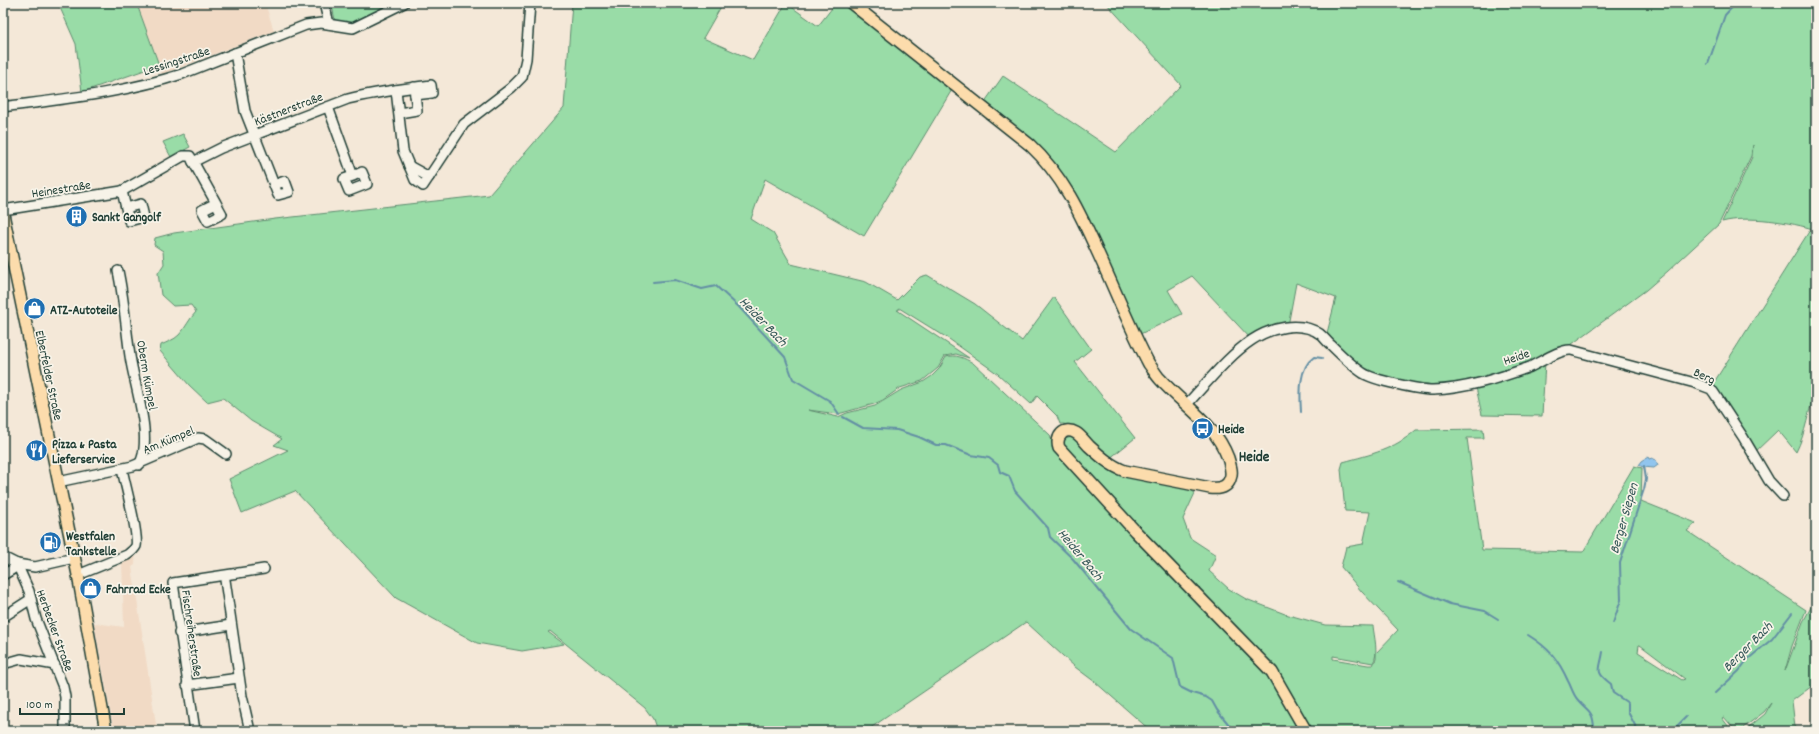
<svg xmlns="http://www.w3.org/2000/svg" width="1819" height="734" font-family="Dekko,sans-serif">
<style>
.built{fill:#f1dac5}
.green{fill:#99dca7;stroke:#5c8c6e;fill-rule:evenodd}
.water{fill:#91c5ee;stroke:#638fa4}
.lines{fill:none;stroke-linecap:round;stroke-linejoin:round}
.stream{stroke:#638fa4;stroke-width:2}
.minor-casing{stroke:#1f3d34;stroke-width:12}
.major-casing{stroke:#1f3d34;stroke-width:14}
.minor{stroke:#f7f3e8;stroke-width:9}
.major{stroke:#fcdcac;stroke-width:11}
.labels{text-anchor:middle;stroke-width:3.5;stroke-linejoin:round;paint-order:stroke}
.street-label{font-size:13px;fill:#1f3d34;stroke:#f7f3e8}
.poi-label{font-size:13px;font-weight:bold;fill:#1f3d34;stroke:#f7f3e8;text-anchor:start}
.water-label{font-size:14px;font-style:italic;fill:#365859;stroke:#f7f3e8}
.quarter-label{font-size:15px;font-weight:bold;fill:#1f3d34;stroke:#f7f3e8}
</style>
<rect width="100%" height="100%" fill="#f4e8d8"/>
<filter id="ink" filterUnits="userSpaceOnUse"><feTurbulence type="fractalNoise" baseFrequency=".025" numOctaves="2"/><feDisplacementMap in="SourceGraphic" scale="8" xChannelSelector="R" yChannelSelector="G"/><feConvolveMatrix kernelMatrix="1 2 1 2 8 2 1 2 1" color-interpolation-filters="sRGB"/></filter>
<g filter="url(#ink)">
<g class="built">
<path d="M 138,3 L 265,3 L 274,31 L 162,74 L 139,10 Z"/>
<path d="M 136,550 L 135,565 L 132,567 L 157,731 L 114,731 L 94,623 L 124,627 L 122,560 Z"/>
</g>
<g class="green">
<path d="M 58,3 L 137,3 L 139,10 L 159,65 L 82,92 L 76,44 Z"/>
<path d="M 348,3 L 396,3 L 355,23 L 346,24 L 335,20 L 332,6 L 344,5 Z"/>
<path d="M 572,3 L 723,3 L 703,38 L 753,60 L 786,3 L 818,26 L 836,3 L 846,3 L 953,88 L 864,236 L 765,179 L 751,219 L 773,233 L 791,264 L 866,282 L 897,300 L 920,277 L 927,275 L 975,304 L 1022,341 L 1054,297 L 1091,349 L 1075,362 L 1135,438 L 1109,459 C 1098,450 1075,422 1060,424 L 1057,416 L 1037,396 L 1031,404 L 998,374 L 949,339 L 899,308 L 899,310 L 897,310 L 969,358 L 956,354 L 945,356 L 938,368 L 922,381 L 900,388 L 883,400 L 874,404 L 838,414 L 808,410 L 838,417 L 847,413 L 875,406 L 901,390 L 923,382 L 932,376 L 939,369 L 946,357 C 956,354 964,358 973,363 L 1050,435 L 1054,450 L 1063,446 L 1064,439 L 1072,437 L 1103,462 L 1188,488 L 1195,493 L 1183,519 L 1190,538 L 1216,555 L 1209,571 L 1229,589 L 1246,599 L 1285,614 L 1325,625 L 1373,626 C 1374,636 1379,654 1373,663 L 1333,656 L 1333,659 L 1368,665 L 1373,665 L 1376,659 L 1376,653 L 1398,630 L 1362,592 L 1341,567 L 1346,547 L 1363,544 L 1370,512 L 1345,511 L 1341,469 L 1343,462 C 1372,454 1393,450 1416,430 L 1483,429 L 1484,438 L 1467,438 L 1482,550 L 1583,552 L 1634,466 L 1642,468 L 1641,501 L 1696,523 L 1687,531 L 1806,610 L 1792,646 L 1785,671 L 1803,622 L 1816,598 L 1816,683 L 1792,701 L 1795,727 L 1797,731 L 1744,731 L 1765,714 L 1771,703 L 1764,712 L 1739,731 L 1736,731 L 1724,717 L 1722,718 L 1732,731 L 1340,731 L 1334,727 L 1331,731 L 1151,731 L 1095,682 L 1075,667 L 1026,622 L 866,731 L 657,731 L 653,719 L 645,708 L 550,631 L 548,632 L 564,644 L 522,651 L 477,643 L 396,598 L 295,491 L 242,513 L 229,479 L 288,450 L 274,445 L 282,439 L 251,421 L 223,398 L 207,402 L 189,385 L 160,351 L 161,345 C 167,342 174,340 179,335 C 185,329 189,319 196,312 L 191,305 L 173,306 L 161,295 L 158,273 L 164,264 L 163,251 L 154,245 L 155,238 L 174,233 L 275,219 L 489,195 L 564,108 ZM 1639,645 L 1640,645 L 1685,679 L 1682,680 L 1638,652 Z"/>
<path d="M 1106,3 L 1816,3 L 1816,230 C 1791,222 1748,215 1722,222 L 1752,157 L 1753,145 L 1751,156 L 1719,224 L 1668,271 L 1646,290 L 1568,347 L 1515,371 L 1438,389 L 1365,373 L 1326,337 L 1336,298 L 1296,283 L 1288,326 L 1251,339 L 1192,276 L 1168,290 L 1182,314 L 1138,335 L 1078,203 L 984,103 L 1003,76 L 1116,152 L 1181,85 Z"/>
<path d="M 183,134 L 190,147 L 171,157 L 163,142 Z"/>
<path d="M 1810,230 L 1816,232 L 1816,390 C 1808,410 1806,433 1796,452 L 1778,430 L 1755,452 L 1711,387 Z"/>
<path d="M 1545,362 L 1542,416 L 1482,415 L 1476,387 Z"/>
</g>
<path class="water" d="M 1648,457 L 1649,459 L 1652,458 L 1656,460 L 1658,465 L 1654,468 L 1643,467 L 1639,465 L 1642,461 Z"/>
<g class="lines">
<g class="stream">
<path d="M 1708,64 L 1725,15 L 1736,3"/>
<path d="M 653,282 L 675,280 L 702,289 L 716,286 L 739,307 L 785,357 L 793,379 L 830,401 L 839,414"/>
<path d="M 1301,412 C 1300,395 1298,368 1314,357 L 1322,358"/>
<path d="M 843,417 L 863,428 L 897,430 L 919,437 L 936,445 L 946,445 L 971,455 L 989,458 L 998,465 L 1000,472 L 1009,476 L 1015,491 L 1048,528 L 1050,537 L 1073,559 L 1131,629 L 1173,658 L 1180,687 L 1192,693 L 1206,697 L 1212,701 L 1217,710 L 1234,731"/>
<path d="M 1398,582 L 1450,604 L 1485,611 L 1498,619"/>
<path d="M 1613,623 L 1621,600 L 1620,563 L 1644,489 L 1646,479 L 1644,466"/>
<path d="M 1528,635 C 1549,648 1558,659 1568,681 C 1571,686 1573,695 1578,700 C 1588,712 1593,710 1594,728 L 1599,731"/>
<path d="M 1603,652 C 1600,671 1594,671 1611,684 L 1613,693 L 1628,703 L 1628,712 L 1638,731"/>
<path d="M 1715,693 L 1739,671 L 1747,660 L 1772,639 L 1792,613"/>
<path d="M 1668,731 L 1668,729 L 1674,729 L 1686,717"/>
</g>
<defs>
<g id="minor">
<path d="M 324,3 L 329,24"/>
<path d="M 235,53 L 245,111 L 278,195 L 289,192 L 285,181 L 274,185"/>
<path d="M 396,90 L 403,151 L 415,180 L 423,186 L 464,124 L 511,88 L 522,77 L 526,59 L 530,3"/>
<path d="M 3,107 C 63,99 124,93 182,74 L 306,25 L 321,23 L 353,28 L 404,3"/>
<path d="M 328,107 L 353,176 L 344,179 L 349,191 L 367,184 L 362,172 L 353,176"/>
<path d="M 399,113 L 417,110 L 415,95"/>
<path d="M 193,162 L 221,148 L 348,99 C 375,92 403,89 431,85 L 432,93 L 415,95 L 414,87"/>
<path d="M 409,166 L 429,177"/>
<path d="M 122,191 L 129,221 L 144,217 L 141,204 L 126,208"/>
<path d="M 3,210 L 122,191 L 183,156 L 190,156 L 216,203 L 202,210 L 208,221 L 222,214 L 216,203"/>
<path d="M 118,271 C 124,299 126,328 130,356 C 134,385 154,439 139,465"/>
<path d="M 1187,404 C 1206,384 1229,355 1252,340 C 1270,328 1300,320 1320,334 C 1324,337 1327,342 1331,345 C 1341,355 1351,365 1363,373 C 1373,380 1420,390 1433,390 C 1465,389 1499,378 1530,367 C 1541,362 1560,349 1571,350 L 1695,383 L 1711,389 L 1714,393 L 1743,437 L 1769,481 L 1783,496"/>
<path d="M 58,482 L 133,466 L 198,438 L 205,439 L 226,454"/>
<path d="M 3,557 L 17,564 L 35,567 L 74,558"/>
<path d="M 17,564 L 29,591 L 36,619 L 63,687 L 65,697 L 65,731"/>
<path d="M 3,575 L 13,569 L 17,564"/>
<path d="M 78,575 L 127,555 C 131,552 134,550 136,546 C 139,535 125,484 122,469"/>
<path d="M 225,580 L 242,696 L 250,731"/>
<path d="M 3,617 L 31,599"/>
<path d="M 179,633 L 231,625"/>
<path d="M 3,664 L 21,659 L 55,665"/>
<path d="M 187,685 L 239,678"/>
<path d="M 195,731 L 173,583 L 264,569"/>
</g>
<g id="major">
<path d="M 851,3 L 1030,145 C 1063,176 1080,213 1098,253 C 1115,290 1130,328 1149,364 C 1153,369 1156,375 1160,379 C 1184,406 1215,423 1228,458 C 1230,465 1233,472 1230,479 C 1227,488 1218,489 1210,488 L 1125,471 C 1111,466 1100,456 1089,446 C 1085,442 1081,436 1076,433 C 1064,426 1055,437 1059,448 L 1135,531 L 1272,672 L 1306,731"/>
<path d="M 3,214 L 78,575 L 106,731"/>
</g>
</defs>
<use href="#minor" class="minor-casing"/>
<use href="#major" class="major-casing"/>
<use href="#minor" class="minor"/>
<use href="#major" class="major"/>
</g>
</g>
<defs>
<symbol id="building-disc" viewBox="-11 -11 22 22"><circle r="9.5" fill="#1f6fb2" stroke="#f7f3e8"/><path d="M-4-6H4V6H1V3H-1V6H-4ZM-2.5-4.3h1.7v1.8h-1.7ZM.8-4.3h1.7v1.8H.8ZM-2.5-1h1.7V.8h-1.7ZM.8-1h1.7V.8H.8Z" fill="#fff"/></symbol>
<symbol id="shop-disc" viewBox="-11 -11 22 22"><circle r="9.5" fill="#1f6fb2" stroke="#f7f3e8"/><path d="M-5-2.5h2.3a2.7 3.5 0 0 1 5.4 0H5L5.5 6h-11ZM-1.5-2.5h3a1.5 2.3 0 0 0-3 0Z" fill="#fff"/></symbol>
<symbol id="bus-disc" viewBox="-11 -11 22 22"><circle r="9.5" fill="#1f6fb2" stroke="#f7f3e8"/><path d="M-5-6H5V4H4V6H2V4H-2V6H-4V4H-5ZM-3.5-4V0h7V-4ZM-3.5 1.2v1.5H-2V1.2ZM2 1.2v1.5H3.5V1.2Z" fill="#fff"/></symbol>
<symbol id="restaurant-disc" viewBox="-11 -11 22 22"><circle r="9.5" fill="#1f6fb2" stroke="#f7f3e8"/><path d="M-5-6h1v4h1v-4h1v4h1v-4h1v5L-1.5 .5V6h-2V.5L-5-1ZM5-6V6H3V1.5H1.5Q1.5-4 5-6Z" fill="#fff"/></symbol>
<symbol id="fuel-disc" viewBox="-11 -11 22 22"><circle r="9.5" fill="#1f6fb2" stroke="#f7f3e8"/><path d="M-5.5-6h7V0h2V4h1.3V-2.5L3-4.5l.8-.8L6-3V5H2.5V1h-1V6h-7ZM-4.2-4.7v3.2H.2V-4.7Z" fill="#fff"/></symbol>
</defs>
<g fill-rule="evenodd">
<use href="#building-disc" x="64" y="204" width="25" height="25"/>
<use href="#shop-disc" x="22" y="296" width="25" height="25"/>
<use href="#bus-disc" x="1190" y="416" width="25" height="25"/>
<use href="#restaurant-disc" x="24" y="438" width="25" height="25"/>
<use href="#fuel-disc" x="38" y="530" width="25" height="25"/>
<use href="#shop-disc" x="78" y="576" width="25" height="25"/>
</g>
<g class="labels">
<g class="street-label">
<text transform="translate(176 60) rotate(-18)" y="5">Lessingstraße</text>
<text transform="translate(288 108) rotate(-21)" y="5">Kästnerstraße</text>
<text transform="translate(61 188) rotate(-9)" y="5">Heinestraße</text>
<text transform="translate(1516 356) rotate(-19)" y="5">Heide</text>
<text transform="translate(50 375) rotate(78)" y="5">Elberfelder Straße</text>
<text transform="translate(148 375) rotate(80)" y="5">Oberm Kümpel</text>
<text transform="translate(1705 375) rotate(25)" y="5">Berg</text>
<text transform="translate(168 439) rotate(-22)" y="5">Am Kümpel</text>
<text transform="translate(56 630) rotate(70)" y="5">Herbecker Straße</text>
<text transform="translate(193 633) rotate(82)" y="5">Fischreiherstraße</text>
</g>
<g class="poi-label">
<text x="92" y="221">Sankt Gangolf</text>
<text x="50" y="314">ATZ-Autoteile</text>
<text x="1218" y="433">Heide</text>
<text x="52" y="448">Pizza &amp; Pasta<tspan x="52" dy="15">Lieferservice</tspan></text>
<text x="66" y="540">Westfalen<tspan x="66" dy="15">Tankstelle</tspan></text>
<text x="106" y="593">Fahrrad Ecke</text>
</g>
<g class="water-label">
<text transform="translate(764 321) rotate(46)" y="5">Heider Bach</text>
<text transform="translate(1623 518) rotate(-74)" y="5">Berger Siepen</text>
<text transform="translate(1081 554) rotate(50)" y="5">Heider Bach</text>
<text transform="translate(1747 646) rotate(-45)" y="5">Berger Bach</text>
</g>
<g class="quarter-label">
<text x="1254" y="461">Heide</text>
</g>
</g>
<rect width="1819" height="734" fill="none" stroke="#f7f3e8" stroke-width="16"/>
<rect x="8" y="8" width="1803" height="718" fill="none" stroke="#1f3d34" stroke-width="1.5" filter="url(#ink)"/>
<path d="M20 708v6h104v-6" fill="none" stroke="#1f3d34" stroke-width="2"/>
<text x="26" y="708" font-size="12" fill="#1f3d34" stroke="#f7f3e8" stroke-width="3" paint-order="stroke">100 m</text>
</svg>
